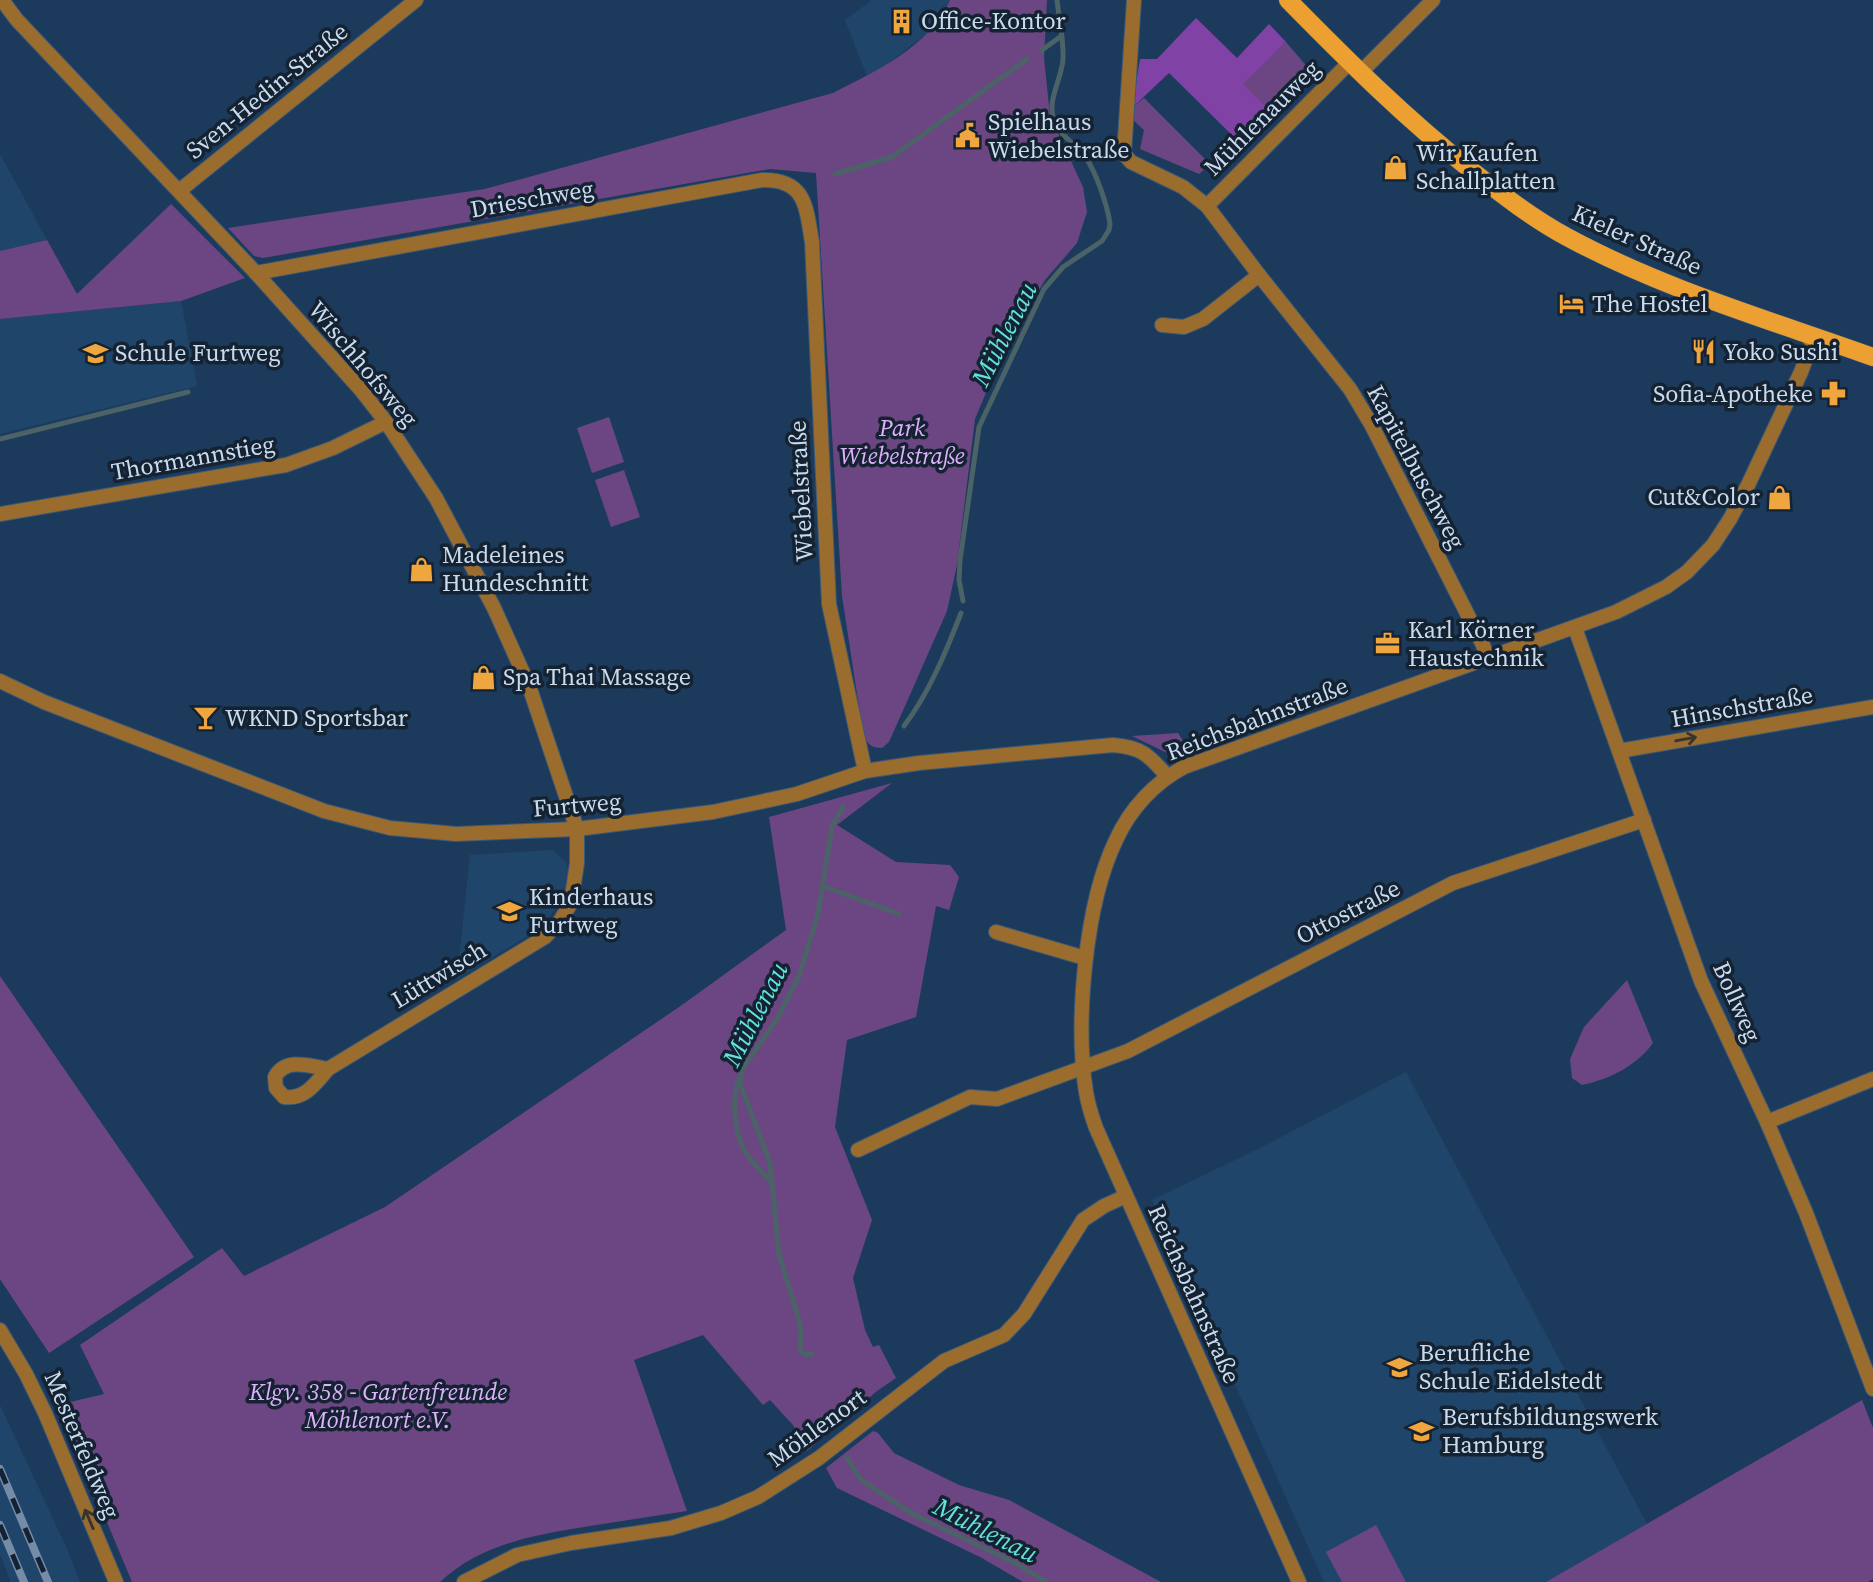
<svg xmlns="http://www.w3.org/2000/svg" width="1873" height="1582" font-family="'Source Serif 4',serif">
<style>
.built{fill:#20456b}
.green{fill:#6c4683}
.forest{fill:#8042a4}
.lines{fill:none;stroke-linecap:round;stroke-linejoin:round}
.stream{stroke:#4b6267;stroke-width:5}
.minor-casing{stroke:#3b5876;stroke-width:16}
.tertiary-casing{stroke:#3b5876;stroke-width:16}
.primary-casing{stroke:#3b5876;stroke-width:19}
.minor{stroke:#9a6c2d;stroke-width:14}
.tertiary{stroke:#9a6c2d;stroke-width:14}
.primary{stroke:#eca031;stroke-width:18}
.rail-casing{stroke:#748ca7;stroke-width:8}
.rail{stroke:#142231;stroke-width:5;stroke-dasharray:16;stroke-linecap:butt}
.oneway{stroke:#363430}
.labels{text-anchor:middle;stroke-width:7;stroke-linejoin:round;paint-order:stroke}
.poi-label{font-size:24px;fill:#c9dbef;stroke:#142231;text-anchor:start}
.street-label{font-size:24px;fill:#c9dbef;stroke:#142231}
.park-label{font-size:24px;font-style:italic;fill:#dfb1fd;stroke:#142231}
.water-label{font-size:26px;font-style:italic;fill:#62e2dd;stroke:#142231}
</style>
<rect width="100%" height="100%" fill="#1c3b5c"/>
<g class="built">
<path d="M 872,0 L 950,0 L 927,33 L 881,69 L 867,76 L 845,20 Z"/>
<path d="M 0,154 L 47,240 L 0,251 Z"/>
<path d="M 181,301 L 197,386 L 0,434 L 0,319 Z"/>
<path d="M 553,850 L 566,862 L 568,870 L 565,888 L 559,905 L 549,917 L 536,931 L 457,979 L 470,855 Z"/>
<path d="M 1406,1072 L 1647,1524 L 1546,1582 L 1324,1582 L 1152,1200 L 1262,1147 Z"/>
<path d="M 0,1405 L 68,1551 L 80,1582 L 11,1582 L 0,1555 Z"/>
</g>
<g class="green">
<path d="M 950,0 L 1047,0 L 1044,58 L 1050,116 L 1083,187 L 1087,212 L 1077,243 L 1045,280 L 1005,347 L 975,419 L 957,565 L 947,611 L 889,742 L 882,748 C 871,748 867,744 863,733 L 842,596 L 816,173 L 770,169 L 263,258 L 254,256 L 228,228 L 485,189 L 833,93 C 876,71 929,47 950,0 Z"/>
<path d="M 1286,42 L 1309,69 L 1267,107 L 1242,84 Z"/>
<path d="M 1144,98 L 1210,164 L 1199,174 L 1140,149 L 1144,130 L 1132,119 L 1132,108 Z"/>
<path d="M 171,204 L 245,278 L 181,301 L 0,319 L 0,251 L 47,240 L 77,294 Z"/>
<path d="M 609,417 L 624,462 L 592,473 L 577,428 Z"/>
<path d="M 624,470 L 640,517 L 611,527 L 595,480 Z"/>
<path d="M 1178,733 L 1185,744 L 1167,753 L 1132,736 Z"/>
<path d="M 892,783 L 837,825 L 896,862 L 950,865 L 959,877 L 949,910 L 936,906 L 916,1017 L 847,1040 L 835,1127 L 872,1220 L 853,1278 L 865,1330 L 873,1347 L 879,1345 L 896,1378 L 877,1391 L 807,1451 L 793,1425 L 770,1400 L 763,1405 L 703,1335 L 634,1360 L 687,1511 C 654,1516 622,1521 590,1526 C 535,1535 482,1543 440,1582 L 132,1582 L 58,1405 L 104,1394 L 80,1345 L 222,1248 L 244,1276 L 385,1207 L 682,1005 L 786,930 L 769,817 Z"/>
<path d="M 0,976 L 194,1257 L 49,1353 L 0,1279 Z"/>
<path d="M 1627,980 L 1653,1043 C 1636,1066 1610,1079 1582,1085 L 1572,1078 L 1570,1059 L 1584,1027 Z"/>
<path d="M 1862,1400 L 1873,1428 L 1873,1579 L 1868,1582 L 1546,1582 Z"/>
<path d="M 873,1431 L 878,1433 L 894,1453 L 959,1485 L 1009,1500 L 1161,1582 L 1023,1582 L 980,1557 L 837,1488 L 826,1468 Z"/>
<path d="M 1376,1525 L 1406,1582 L 1342,1582 L 1326,1552 Z"/>
</g>
<path class="forest" d="M 1196,18 L 1237,58 L 1269,24 L 1286,42 L 1243,84 L 1267,107 L 1235,138 L 1169,73 L 1132,108 L 1140,59 L 1157,59 Z"/>
<g class="lines">
<g class="stream">
<path d="M 1042,50 L 1060,37"/>
<path d="M 835,174 L 892,157 L 1027,59"/>
<path d="M 0,439 L 188,392"/>
<path d="M 963,601 L 959,580 L 960,560 L 979,427 L 1044,289 L 1063,267 L 1102,241 L 1109,230 L 1110,224 C 1108,207 1096,172 1086,158 C 1076,143 1058,136 1053,117 C 1048,98 1062,78 1063,59 C 1064,40 1059,19 1057,0"/>
<path d="M 904,726 C 929,693 946,652 961,613"/>
<path d="M 823,886 L 899,914"/>
<path d="M 740,1076 C 731,1096 734,1127 743,1148 C 750,1161 762,1172 772,1183"/>
<path d="M 812,1354 L 805,1355 L 800,1349 L 801,1330 L 798,1316 L 779,1254 L 770,1163 L 740,1083 L 743,1068 L 777,1019 L 799,976 L 818,914 L 832,826 L 843,807"/>
<path d="M 847,1458 L 861,1480 L 909,1512 L 1017,1564 L 1046,1582"/>
</g>
<defs>
<g id="minor">
<path d="M 2,0 L 17,20 L 256,273 L 361,390 L 386,422 L 436,498 L 494,608 L 529,686 L 577,829 L 577,863 L 571,903 L 560,921 L 545,937 L 328,1069 C 316,1083 305,1100 284,1097 L 276,1088 L 275,1077 C 285,1057 311,1066 328,1069"/>
<path d="M 1134,0 L 1124,154 L 1131,162 L 1183,187 L 1207,206 L 1259,275 L 1350,389 L 1372,426 L 1483,645 L 1488,660"/>
<path d="M 1360,73 L 1433,0"/>
<path d="M 179,191 L 416,0"/>
<path d="M 1207,206 L 1350,62"/>
<path d="M 256,273 L 762,180 C 806,179 806,207 812,242 L 829,604 L 865,771"/>
<path d="M 1162,325 L 1184,327 L 1203,319 L 1259,275"/>
<path d="M 0,514 L 286,465 L 333,448 L 386,422"/>
<path d="M 1575,628 L 1701,981 L 1767,1122 L 1806,1213 L 1873,1389"/>
<path d="M 0,681 L 44,702 L 324,811 L 390,828 L 456,834 L 577,829 L 713,812 L 797,794 L 865,771 L 919,763 L 1113,745 C 1141,747 1149,755 1167,776"/>
<path d="M 1619,751 L 1873,707"/>
<path d="M 996,932 L 1085,958"/>
<path d="M 1767,1122 L 1873,1079"/>
<path d="M 858,1150 L 970,1097 L 997,1099 L 1128,1051 L 1453,883 L 1644,820"/>
<path d="M 0,1330 L 26,1374 L 45,1413 L 116,1582"/>
<path d="M 464,1582 L 517,1555 L 571,1543 L 671,1528 L 721,1513 L 758,1497 L 819,1458 L 944,1361 L 1004,1335 L 1024,1314 L 1083,1220 L 1104,1206 L 1126,1196"/>
</g>
<path id="tertiary" d="M 1299,1582 L 1096,1128 C 1092,1117 1088,1104 1086,1092 C 1075,1022 1085,904 1116,840 C 1130,809 1154,783 1184,767 L 1616,612 L 1666,587 L 1687,572 L 1713,545 L 1730,519 L 1748,485 L 1801,372 L 1814,337"/>
<path id="primary" d="M 1288,0 C 1346,59 1405,118 1471,170 C 1501,194 1532,218 1567,237 C 1663,289 1770,320 1873,357"/>
</defs>
<use href="#minor" class="minor-casing"/>
<use href="#tertiary" class="tertiary-casing"/>
<use href="#primary" class="primary-casing"/>
<use href="#minor" class="minor"/>
<use href="#tertiary" class="tertiary"/>
<use href="#primary" class="primary"/>
<defs>
<g id="rail">
<path d="M 0,1469 L 48,1582"/>
<path d="M 0,1525 L 24,1582"/>
</g>
</defs>
<use href="#rail" class="rail-casing"/>
<use href="#rail" class="rail"/>
</g>
<defs><path id="oneway-shaft" d="M-6 0H5M1.5-3L5.5 0L1.5 3" fill="none" stroke-width="1.6" stroke-linecap="round" stroke-linejoin="round" transform="scale(1.75)"/></defs>
<g class="oneway">
<use href="#oneway-shaft" transform="translate(1686 739) rotate(-10)"/>
<use href="#oneway-shaft" transform="translate(89 1519) rotate(-113)"/>
</g>
<defs>
<symbol id="building-bare" viewBox="-9 -9 18 18"><path d="M-4-6H4V6H1V3H-1V6H-4ZM-2.5-4.3h1.7v1.8h-1.7ZM.8-4.3h1.7v1.8H.8ZM-2.5-1h1.7V.8h-1.7ZM.8-1h1.7V.8H.8Z" fill="#f0a63f" stroke="#142231" stroke-width="2.5" paint-order="stroke"/></symbol>
<symbol id="civic-bare" viewBox="-9 -9 18 18"><path d="M-.6-6.5H3V-4.5H.6V-3L4-1V1h2V6H-6V1h2V-1L-.6-3ZM-1.2 2.5V6h2.4V2.5Z" fill="#f0a63f" stroke="#142231" stroke-width="2.5" paint-order="stroke"/></symbol>
<symbol id="shop-bare" viewBox="-9 -9 18 18"><path d="M-5-2.5h2.3a2.7 3.5 0 0 1 5.4 0H5L5.5 6h-11ZM-1.5-2.5h3a1.5 2.3 0 0 0-3 0Z" fill="#f0a63f" stroke="#142231" stroke-width="2.5" paint-order="stroke"/></symbol>
<symbol id="hotel-bare" viewBox="-9 -9 18 18"><path d="M-6-4.5h1.5V1H6V5H4.5V3h-9V5H-6ZM-4 0a1.8 1.8 0 1 1 3.6 0ZM.5 0V-2.5h3Q6-2.5 6 0Z" fill="#f0a63f" stroke="#142231" stroke-width="2.5" paint-order="stroke"/></symbol>
<symbol id="restaurant-bare" viewBox="-9 -9 18 18"><path d="M-5-6h1v4h1v-4h1v4h1v-4h1v5L-1.5 .5V6h-2V.5L-5-1ZM5-6V6H3V1.5H1.5Q1.5-4 5-6Z" fill="#f0a63f" stroke="#142231" stroke-width="2.5" paint-order="stroke"/></symbol>
<symbol id="school-bare" viewBox="-9 -9 18 18"><path d="M0-5L7-2L0 1L-7-2ZM-4 1L0 2.5L4 1V4Q0 6-4 4Z" fill="#f0a63f" stroke="#142231" stroke-width="2.5" paint-order="stroke"/></symbol>
<symbol id="pharmacy-bare" viewBox="-9 -9 18 18"><path d="M-2-6h4v4h4v4h-4v4h-4v-4h-4v-4h4Z" fill="#f0a63f" stroke="#142231" stroke-width="2.5" paint-order="stroke"/></symbol>
<symbol id="office-bare" viewBox="-9 -9 18 18"><path d="M-6-3h4V-5.5h4V-3h4V5H-6ZM-1-4.5V-3h2v-1.5ZM-6 0V1H6V0Z" fill="#f0a63f" stroke="#142231" stroke-width="2.5" paint-order="stroke"/></symbol>
<symbol id="bar-bare" viewBox="-9 -9 18 18"><path d="M-6-5H6L.8 .8V4.5H3.5V6h-7V4.5H-.8V.8Z" fill="#f0a63f" stroke="#142231" stroke-width="2.5" paint-order="stroke"/></symbol>
</defs>
<g fill-rule="evenodd">
<use href="#building-bare" x="884" y="4" width="35" height="35"/>
<use href="#civic-bare" x="950" y="118" width="35" height="35"/>
<use href="#shop-bare" x="1378" y="150" width="35" height="35"/>
<use href="#hotel-bare" x="1554" y="286" width="35" height="35"/>
<use href="#restaurant-bare" x="1686" y="334" width="35" height="35"/>
<use href="#school-bare" x="78" y="336" width="35" height="35"/>
<use href="#pharmacy-bare" x="1816" y="376" width="35" height="35"/>
<use href="#shop-bare" x="1762" y="480" width="35" height="35"/>
<use href="#shop-bare" x="404" y="552" width="35" height="35"/>
<use href="#office-bare" x="1370" y="626" width="35" height="35"/>
<use href="#shop-bare" x="466" y="660" width="35" height="35"/>
<use href="#bar-bare" x="188" y="700" width="35" height="35"/>
<use href="#school-bare" x="492" y="894" width="35" height="35"/>
<use href="#school-bare" x="1382" y="1350" width="35" height="35"/>
<use href="#school-bare" x="1404" y="1414" width="35" height="35"/>
</g>
<g class="labels">
<g class="poi-label">
<text x="921" y="29">Office-Kontor</text>
<text x="988" y="130">Spielhaus<tspan x="988" dy="28">Wiebelstraße</tspan></text>
<text x="1416" y="161">Wir Kaufen<tspan x="1416" dy="28">Schallplatten</tspan></text>
<text x="1592" y="312">The Hostel</text>
<text x="1723" y="360">Yoko Sushi</text>
<text x="115" y="361">Schule Furtweg</text>
<text x="1813" y="402" text-anchor="end">Sofia-Apotheke</text>
<text x="1760" y="505" text-anchor="end">Cut&amp;Color</text>
<text x="442" y="563">Madeleines<tspan x="442" dy="28">Hundeschnitt</tspan></text>
<text x="1408" y="638">Karl Körner<tspan x="1408" dy="28">Haustechnik</tspan></text>
<text x="503" y="685">Spa Thai Massage</text>
<text x="225" y="726">WKND Sportsbar</text>
<text x="529" y="905">Kinderhaus<tspan x="529" dy="28">Furtweg</tspan></text>
<text x="1419" y="1361">Berufliche<tspan x="1419" dy="28">Schule Eidelstedt</tspan></text>
<text x="1442" y="1425">Berufsbildungswerk<tspan x="1442" dy="28">Hamburg</tspan></text>
</g>
<g class="street-label">
<text transform="translate(267 91) rotate(-39)" y="8">Sven-Hedin-Straße</text>
<text transform="translate(1262 118) rotate(-45)" y="8">Mühlenauweg</text>
<text transform="translate(532 199) rotate(-10)" y="8">Drieschweg</text>
<text transform="translate(1637 240) rotate(24)" y="8">Kieler Straße</text>
<text transform="translate(363 364) rotate(50)" y="8">Wischhofsweg</text>
<text transform="translate(193 458) rotate(-10)" y="8">Thormannstieg</text>
<text transform="translate(1416 467) rotate(62)" y="8">Kapitelbuschweg</text>
<text transform="translate(801 491) rotate(-93)" y="8">Wiebelstraße</text>
<text transform="translate(1742 707) rotate(-10)" y="8">Hinschstraße</text>
<text transform="translate(1257 719) rotate(-21)" y="8">Reichsbahnstraße</text>
<text transform="translate(577 805) rotate(-5)" y="8">Furtweg</text>
<text transform="translate(1348 912) rotate(-27)" y="8">Ottostraße</text>
<text transform="translate(439 975) rotate(-31)" y="8">Lüttwisch</text>
<text transform="translate(1737 1002) rotate(66)" y="8">Bollweg</text>
<text transform="translate(1194 1294) rotate(66)" y="8">Reichsbahnstraße</text>
<text transform="translate(817 1428) rotate(-36)" y="8">Möhlenort</text>
<text transform="translate(82 1445) rotate(67)" y="8">Mesterfeldweg</text>
</g>
<g class="park-label">
<text x="902" y="436">Park<tspan x="902" dy="28">Wiebelstraße</tspan></text>
<text x="378" y="1400">Klgv. 358 - Gartenfreunde<tspan x="378" dy="28">Möhlenort e.V.</tspan></text>
</g>
<g class="water-label">
<text transform="translate(1004 334) rotate(-63)" y="9">Mühlenau</text>
<text transform="translate(755 1014) rotate(-63)" y="9">Mühlenau</text>
<text transform="translate(986 1530) rotate(27)" y="9">Mühlenau</text>
</g>
</g>
</svg>
